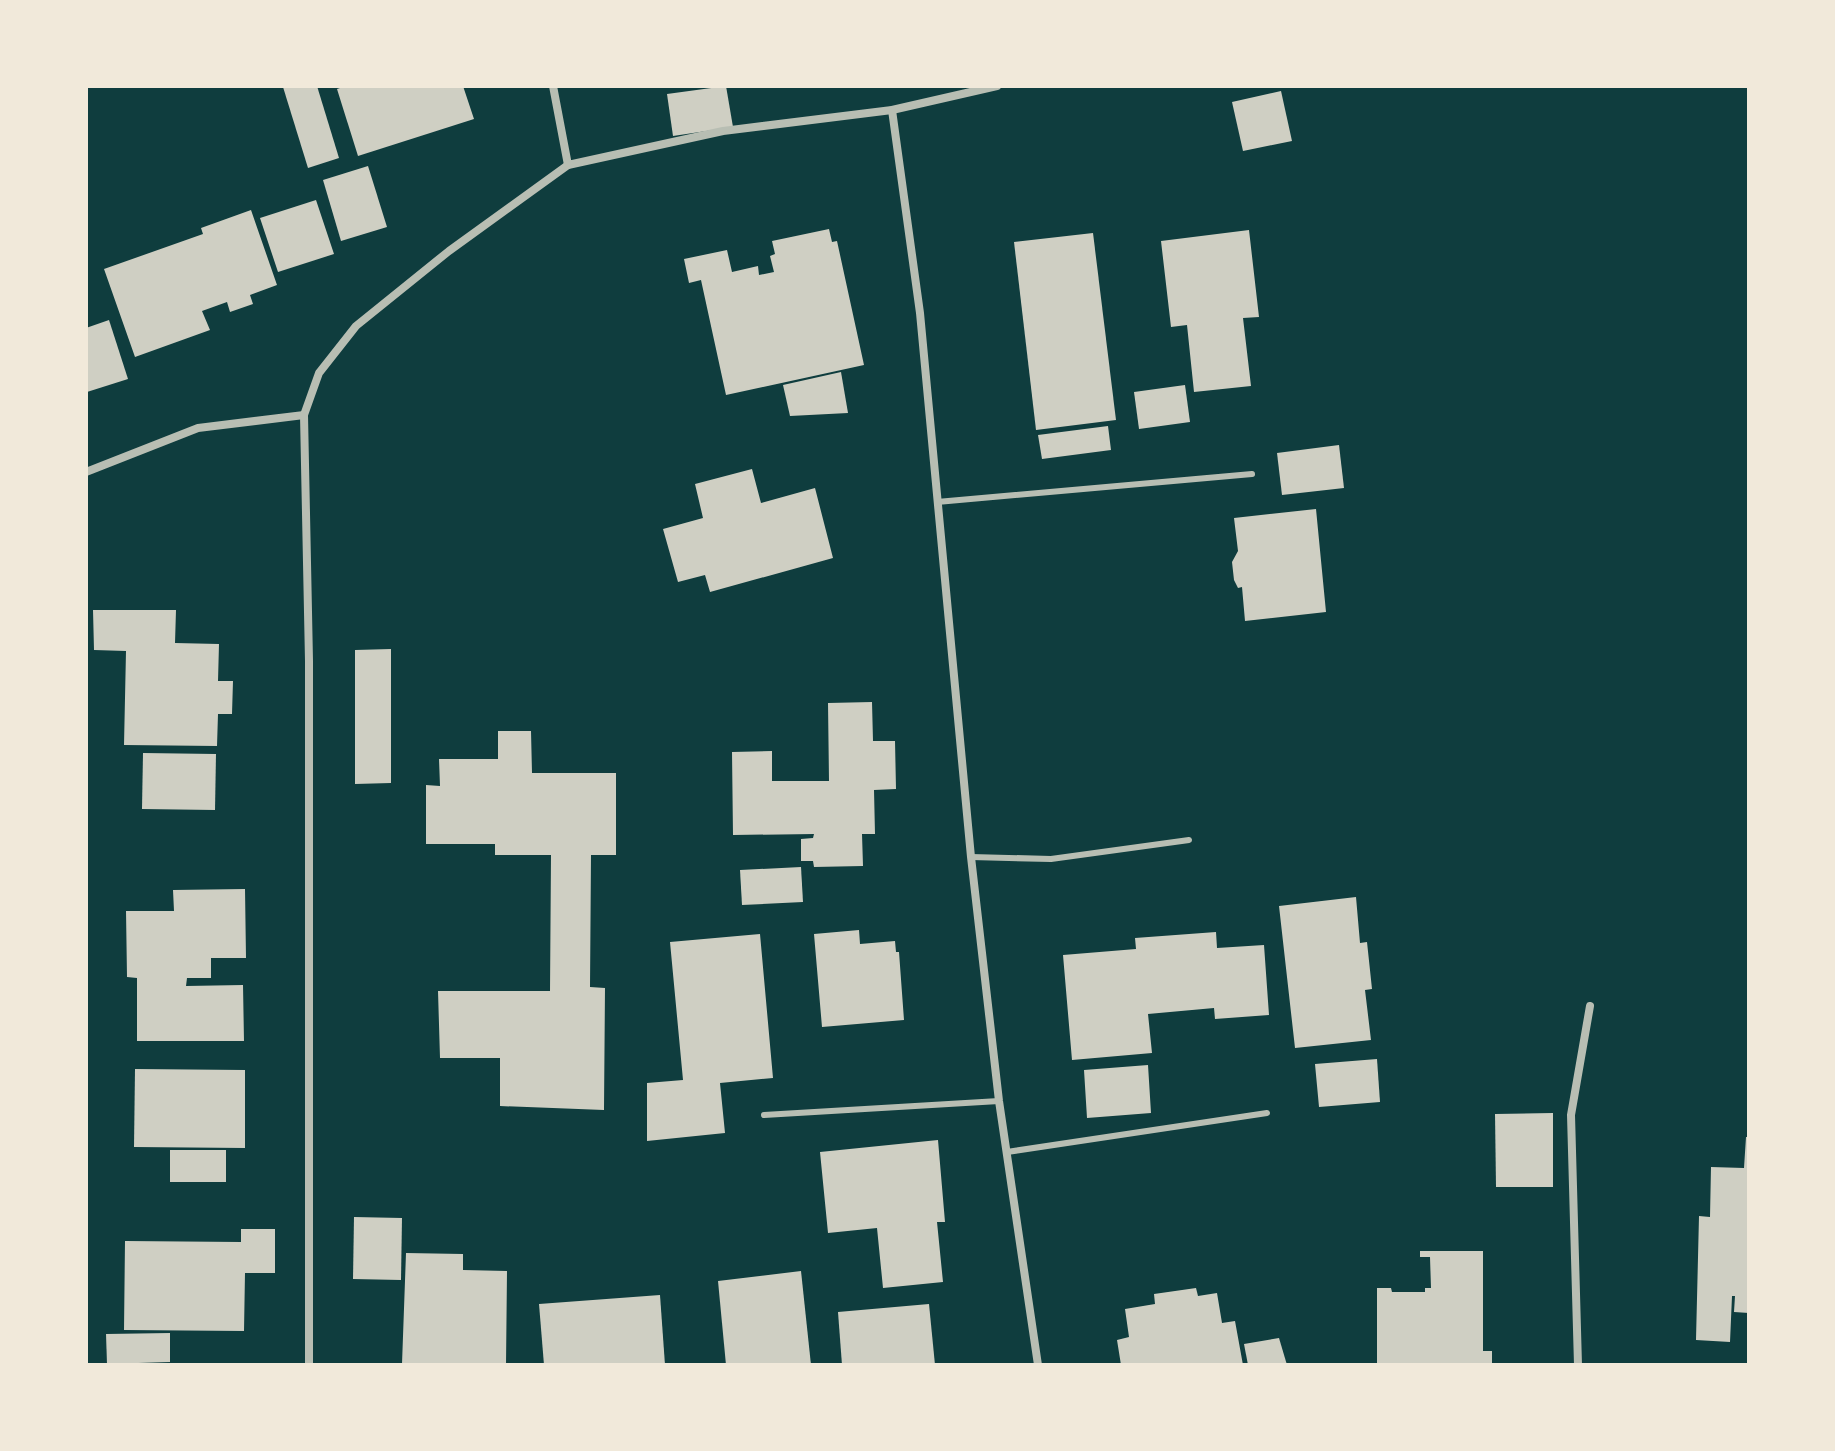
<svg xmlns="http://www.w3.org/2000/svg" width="1835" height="1451" font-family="Jost,sans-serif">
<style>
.building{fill:#cfcfc3}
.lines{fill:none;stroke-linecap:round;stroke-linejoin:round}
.service{stroke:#b8beb3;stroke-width:6}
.minor{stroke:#b8beb3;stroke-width:8}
</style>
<rect width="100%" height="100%" fill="#0f3d3e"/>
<g class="building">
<path d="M 317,86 L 339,158 L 308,168 L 283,87 Z"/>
<path d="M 346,86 L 463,86 L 474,119 L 358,156 L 337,89 Z"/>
<path d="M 726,86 L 733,127 L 673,136 L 667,94 Z"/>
<path d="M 1281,91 L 1292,141 L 1243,151 L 1232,102 Z"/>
<path d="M 368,166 L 387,227 L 341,241 L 323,180 Z"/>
<path d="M 316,200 L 334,254 L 278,272 L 260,218 Z"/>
<path d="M 251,210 L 277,285 L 250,295 L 253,304 L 230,312 L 227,302 L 202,311 L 210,330 L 135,357 L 104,269 L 203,234 L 201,228 Z"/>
<path d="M 829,229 L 832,242 L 837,241 L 864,365 L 726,395 L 701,280 L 689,283 L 684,259 L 727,250 L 732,272 L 758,266 L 759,275 L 774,272 L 770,256 L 775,254 L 772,241 Z"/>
<path d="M 1249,230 L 1259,317 L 1243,318 L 1251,386 L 1194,392 L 1187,325 L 1171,327 L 1161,241 Z"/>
<path d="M 1093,233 L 1116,420 L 1036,430 L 1014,242 Z"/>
<path d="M 109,320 L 128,379 L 87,392 L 86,328 Z"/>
<path d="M 841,372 L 848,413 L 790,416 L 783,385 Z"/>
<path d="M 1185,385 L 1190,422 L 1139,429 L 1134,392 Z"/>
<path d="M 1108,426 L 1111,450 L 1042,459 L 1038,435 Z"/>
<path d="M 1339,445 L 1344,488 L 1282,495 L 1277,453 Z"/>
<path d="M 752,469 L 761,503 L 815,488 L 833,558 L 710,592 L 705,575 L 678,582 L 663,529 L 703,518 L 695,484 Z"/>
<path d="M 1316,509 L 1326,612 L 1245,621 L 1242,587 L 1238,588 L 1234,580 L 1232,562 L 1238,551 L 1234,518 Z"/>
<path d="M 93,610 L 176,610 L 175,643 L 219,644 L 218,681 L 233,681 L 232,714 L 218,714 L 217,746 L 124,745 L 126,651 L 94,650 Z"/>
<path d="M 391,649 L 391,783 L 355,784 L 355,650 Z"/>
<path d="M 872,702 L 873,741 L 895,741 L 896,789 L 874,790 L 875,834 L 862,834 L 863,866 L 814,867 L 813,861 L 801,861 L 801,839 L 813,838 L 814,834 L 733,835 L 732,752 L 772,751 L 772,781 L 829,781 L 828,703 Z"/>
<path d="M 498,731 L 531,731 L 532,773 L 616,773 L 616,855 L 591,855 L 590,987 L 605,988 L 604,1110 L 500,1106 L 500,1058 L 440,1058 L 438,991 L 550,991 L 551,855 L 495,855 L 495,844 L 426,844 L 426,785 L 440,786 L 439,759 L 498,759 Z"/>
<path d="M 143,753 L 216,754 L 215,810 L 142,809 Z"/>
<path d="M 801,867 L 803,902 L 742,905 L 740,870 Z"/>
<path d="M 245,889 L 246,958 L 211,958 L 211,978 L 187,978 L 186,986 L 243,985 L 244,1041 L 137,1041 L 137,978 L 127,977 L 126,911 L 174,911 L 173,890 Z"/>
<path d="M 1356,897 L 1360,943 L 1367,942 L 1372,989 L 1365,990 L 1371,1040 L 1295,1048 L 1279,906 Z"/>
<path d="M 859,930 L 860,944 L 895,941 L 896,952 L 899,952 L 904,1020 L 822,1027 L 814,934 Z"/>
<path d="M 1216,932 L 1217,948 L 1264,945 L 1269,1015 L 1215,1019 L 1214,1008 L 1148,1014 L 1152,1053 L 1072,1060 L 1063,955 L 1136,949 L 1135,938 Z"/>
<path d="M 760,934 L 773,1078 L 720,1083 L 725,1133 L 647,1141 L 647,1083 L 683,1080 L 670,942 Z"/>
<path d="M 1377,1059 L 1380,1102 L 1319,1107 L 1315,1064 Z"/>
<path d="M 1148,1065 L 1151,1113 L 1087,1118 L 1084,1070 Z"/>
<path d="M 135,1069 L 245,1070 L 245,1148 L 134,1147 Z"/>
<path d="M 1553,1113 L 1553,1187 L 1496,1187 L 1495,1114 Z"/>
<path d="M 1746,1137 L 1749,1137 L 1749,1313 L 1734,1312 L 1735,1296 L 1732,1296 L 1730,1342 L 1696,1340 L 1699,1216 L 1710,1217 L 1711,1167 L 1744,1168 Z"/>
<path d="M 938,1140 L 945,1222 L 937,1222 L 943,1282 L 883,1288 L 877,1228 L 828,1233 L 820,1152 Z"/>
<rect x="170" y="1150" width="56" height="32"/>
<path d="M 354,1217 L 402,1218 L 401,1280 L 353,1279 Z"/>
<path d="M 241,1229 L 275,1229 L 275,1273 L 245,1273 L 244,1331 L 124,1330 L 125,1241 L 241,1242 Z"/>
<path d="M 1420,1251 L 1483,1251 L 1483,1351 L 1492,1351 L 1492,1365 L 1377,1365 L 1377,1288 L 1391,1288 L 1392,1292 L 1425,1292 L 1425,1288 L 1431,1288 L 1430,1257 L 1420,1257 Z"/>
<path d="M 406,1253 L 463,1254 L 463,1270 L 507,1271 L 506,1365 L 402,1364 Z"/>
<path d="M 801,1271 L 811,1365 L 726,1365 L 718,1281 Z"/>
<path d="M 1196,1288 L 1198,1296 L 1217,1293 L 1222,1323 L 1235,1321 L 1243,1365 L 1121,1365 L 1117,1340 L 1129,1337 L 1125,1309 L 1155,1304 L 1154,1294 Z"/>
<path d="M 660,1295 L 665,1365 L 544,1365 L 539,1304 Z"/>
<path d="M 929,1304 L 935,1365 L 842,1365 L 838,1312 Z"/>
<path d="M 170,1333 L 170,1362 L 107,1364 L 106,1334 Z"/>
<path d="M 1279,1338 L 1287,1365 L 1248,1365 L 1244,1344 Z"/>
</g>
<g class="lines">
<g class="service">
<path d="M 937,502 L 1252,474"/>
<path d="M 971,857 L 1051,859 L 1189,840"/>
<path d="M 764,1115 L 999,1101"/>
<path d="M 1007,1152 L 1267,1113"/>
</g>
<g class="minor">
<path d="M 553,86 L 568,165 L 723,131 L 892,110 L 997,86"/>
<path d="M 892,110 L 920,313 L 971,857 L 999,1101 L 1038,1365"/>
<path d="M 86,472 L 198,428 L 304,415"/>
<path d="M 309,1365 L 309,661 L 304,415 L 319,373 L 356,326 L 449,251 L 568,165"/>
<path d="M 1578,1365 L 1571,1115 L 1590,1006"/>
</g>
</g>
<rect width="1835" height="1451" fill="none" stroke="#f1e9da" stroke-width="176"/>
</svg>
